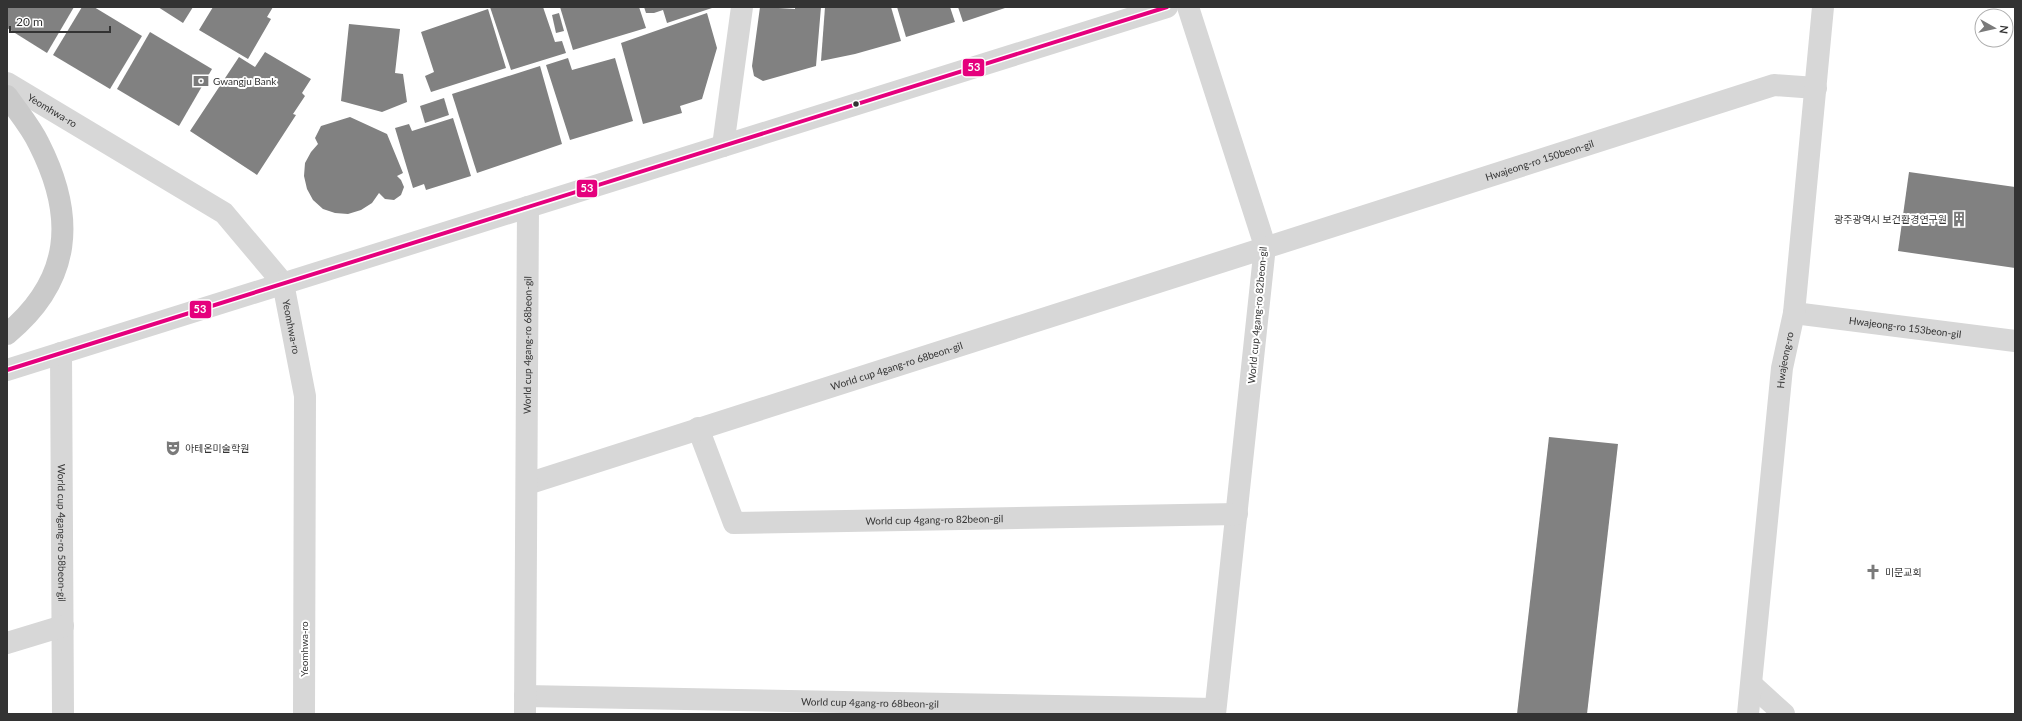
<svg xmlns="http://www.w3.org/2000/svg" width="2022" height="721" font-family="Lato,'Noto Sans KR',sans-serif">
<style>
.building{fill:#818181}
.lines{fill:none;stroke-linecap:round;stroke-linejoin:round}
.minor{stroke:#d7d7d7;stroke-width:22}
.major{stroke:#cacaca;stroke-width:22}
.bus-1-casing{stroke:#fff;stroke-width:7}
.bus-1{stroke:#e5007d;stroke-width:4}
.bus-dot{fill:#333;stroke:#fff;stroke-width:1.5}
.labels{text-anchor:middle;stroke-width:4;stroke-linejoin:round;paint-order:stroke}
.poi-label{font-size:10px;fill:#333;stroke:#fff;text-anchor:start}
.street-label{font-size:10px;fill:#333;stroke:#fff}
.line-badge{stroke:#fff;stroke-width:1.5}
.badge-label{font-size:11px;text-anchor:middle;font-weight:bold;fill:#fff}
</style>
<rect width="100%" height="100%" fill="#fff"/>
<g class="building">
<path d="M 7,7 L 74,7 L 47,53 L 7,28 Z"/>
<path d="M 82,7 L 94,7 L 142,36 L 110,89 L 53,55 Z"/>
<path d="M 158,7 L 193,7 L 183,23 Z"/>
<path d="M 213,7 L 273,7 L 267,17 L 271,19 L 248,59 L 199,30 Z"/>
<path d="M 490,7 L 543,7 L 555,42 L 562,41 L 566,53 L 511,70 Z"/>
<path d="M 560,7 L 639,7 L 646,28 L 573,50 Z"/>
<path d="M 644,7 L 715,7 L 667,23 L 663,10 L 654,13 L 646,13 Z"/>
<path d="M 760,7 L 795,9 L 795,7 L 821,7 L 816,66 L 763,81 L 754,76 L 752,66 Z"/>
<path d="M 825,7 L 891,7 L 901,41 L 855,54 L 821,61 Z"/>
<path d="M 897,7 L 950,7 L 955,22 L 906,37 Z"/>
<path d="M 958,7 L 1008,7 L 963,22 Z"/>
<path d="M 488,9 L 506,68 L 431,92 L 425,76 L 434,72 L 421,32 Z"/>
<path d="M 559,13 L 564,31 L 556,33 L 552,15 Z"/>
<path d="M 707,13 L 717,48 L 702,99 L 680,106 L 682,113 L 643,124 L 621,43 Z"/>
<path d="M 349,24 L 400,29 L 395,73 L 403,74 L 407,102 L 382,112 L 341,101 Z"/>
<path d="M 150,32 L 212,69 L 179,126 L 117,89 Z"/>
<path d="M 265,52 L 311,79 L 302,93 L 305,96 L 293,114 L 296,115 L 257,175 L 190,131 L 239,57 L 255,67 Z"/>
<path d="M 568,58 L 572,70 L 615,58 L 633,121 L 570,140 L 546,65 Z"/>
<path d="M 540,66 L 562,144 L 477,173 L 452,94 Z"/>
<path d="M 444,98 L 449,115 L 425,123 L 420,106 Z"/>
<path d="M 350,117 L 387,134 L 403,173 L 397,176 L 401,180 L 404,187 L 401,195 L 394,200 L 385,199 L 379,193 L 372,203 L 361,210 L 348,214 L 335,213 L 323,209 L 313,200 L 307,189 L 304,176 L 305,163 L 311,152 L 318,144 L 315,138 L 321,126 Z"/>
<path d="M 453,118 L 471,176 L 426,190 L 424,184 L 413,188 L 395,128 L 409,124 L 412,131 Z"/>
<path d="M 1909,172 L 2015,187 L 2015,268 L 1898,251 Z"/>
<path d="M 1549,437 L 1618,444 L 1587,714 L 1517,714 Z"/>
</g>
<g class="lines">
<g class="minor">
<path d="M 1188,7 L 1265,246 L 1215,714"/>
<path id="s1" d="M 7,83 L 224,213 L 283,283 L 305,396 L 304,714"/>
<path d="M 723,146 L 742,7"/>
<path id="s2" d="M 1794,313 L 2015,341"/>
<path id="s3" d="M 61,353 L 63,714"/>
<path d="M 7,370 L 1167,7"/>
<path id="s4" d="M 698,428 L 734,523 L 1237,514"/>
<path id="s5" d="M 527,484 L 1774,85 L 1816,88"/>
<path d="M 7,643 L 63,626"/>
<path d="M 1752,685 L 1784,714"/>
<path id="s6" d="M 525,696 L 1215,709"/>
<path id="s7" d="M 525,714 L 528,207"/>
<path id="s8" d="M 1748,714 L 1782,368 L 1794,313 L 1823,7"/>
</g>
<path class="major" d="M 7,96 C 18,112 31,127 39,144 C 76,217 72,280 7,334"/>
<defs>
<path id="bus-1" d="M 7,370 L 1167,7"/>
</defs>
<use href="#bus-1" class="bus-1-casing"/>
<use href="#bus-1" class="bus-1"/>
</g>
<defs>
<symbol id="bank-bare" viewBox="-9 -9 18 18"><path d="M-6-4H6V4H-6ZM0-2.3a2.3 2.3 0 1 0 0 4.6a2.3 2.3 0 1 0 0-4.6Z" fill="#7a7a7a" stroke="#fff" stroke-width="2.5" paint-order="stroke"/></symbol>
<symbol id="building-bare" viewBox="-9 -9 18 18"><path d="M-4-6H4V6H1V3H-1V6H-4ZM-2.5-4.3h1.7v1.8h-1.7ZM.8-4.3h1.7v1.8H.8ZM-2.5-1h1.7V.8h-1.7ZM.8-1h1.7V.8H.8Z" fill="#7a7a7a" stroke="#fff" stroke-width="2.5" paint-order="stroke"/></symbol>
<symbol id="theatre-bare" viewBox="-9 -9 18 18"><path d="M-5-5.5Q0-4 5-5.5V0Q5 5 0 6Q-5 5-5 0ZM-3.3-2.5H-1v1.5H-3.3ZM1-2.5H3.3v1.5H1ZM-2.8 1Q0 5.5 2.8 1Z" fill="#7a7a7a" stroke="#fff" stroke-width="2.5" paint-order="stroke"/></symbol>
<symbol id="church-bare" viewBox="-9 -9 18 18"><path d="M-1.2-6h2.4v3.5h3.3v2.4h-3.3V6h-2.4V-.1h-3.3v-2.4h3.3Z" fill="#7a7a7a" stroke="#fff" stroke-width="2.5" paint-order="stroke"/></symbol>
</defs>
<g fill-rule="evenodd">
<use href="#bank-bare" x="190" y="70" width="22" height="22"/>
<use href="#building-bare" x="1948" y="208" width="22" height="22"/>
<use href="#theatre-bare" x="162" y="437" width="22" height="22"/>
<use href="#church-bare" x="1862" y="561" width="22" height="22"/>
</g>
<circle class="bus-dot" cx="856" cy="104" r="3.5"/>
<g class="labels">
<g class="poi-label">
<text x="213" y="85">Gwangju Bank</text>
<text x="1947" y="223" text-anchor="end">광주광역시 보건환경연구원</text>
<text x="185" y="452">아테온미술학원</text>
<text x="1885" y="576">미문교회</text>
</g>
<g class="street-label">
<text dy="4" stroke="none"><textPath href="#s1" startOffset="53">Yeomhwa-ro</textPath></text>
<text dy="4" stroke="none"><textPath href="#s5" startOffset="1063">Hwajeong-ro 150beon-gil</textPath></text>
<text transform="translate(1257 315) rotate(-85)" y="4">World cup 4gang-ro 82beon-gil</text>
<text dy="4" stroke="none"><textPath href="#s1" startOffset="389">Yeomhwa-ro</textPath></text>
<text dy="4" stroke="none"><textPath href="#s2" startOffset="112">Hwajeong-ro 153beon-gil</textPath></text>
<text dy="4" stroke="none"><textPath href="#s7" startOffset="369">World cup 4gang-ro 68beon-gil</textPath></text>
<text dy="4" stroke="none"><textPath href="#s8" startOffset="356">Hwajeong-ro</textPath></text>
<text dy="4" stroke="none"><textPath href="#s5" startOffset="388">World cup 4gang-ro 68beon-gil</textPath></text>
<text dy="4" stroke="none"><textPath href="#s4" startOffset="302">World cup 4gang-ro 82beon-gil</textPath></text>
<text dy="4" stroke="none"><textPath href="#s3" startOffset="180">World cup 4gang-ro 58beon-gil</textPath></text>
<text transform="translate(304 649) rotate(-90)" y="4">Yeomhwa-ro</text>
<text dy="4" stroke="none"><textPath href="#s6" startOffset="345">World cup 4gang-ro 68beon-gil</textPath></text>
</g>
</g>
<g class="line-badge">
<rect x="962" y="58" width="23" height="19" rx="4" fill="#e5007d"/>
<rect x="576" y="179" width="22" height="19" rx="4" fill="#e5007d"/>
<rect x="189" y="300" width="23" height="19" rx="4" fill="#e5007d"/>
</g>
<g class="badge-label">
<text x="974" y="71">53</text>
<text x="587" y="192">53</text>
<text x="200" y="313">53</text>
</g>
<rect width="2022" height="721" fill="none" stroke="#333333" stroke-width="16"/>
<g transform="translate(1994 28) rotate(98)"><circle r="19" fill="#ffffff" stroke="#adadad"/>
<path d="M0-3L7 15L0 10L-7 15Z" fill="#7a7a7a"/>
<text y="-6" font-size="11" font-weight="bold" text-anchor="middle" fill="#333333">N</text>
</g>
<path d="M10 26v6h100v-6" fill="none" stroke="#333333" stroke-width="2"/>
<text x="16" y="26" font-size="12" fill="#333333" stroke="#ffffff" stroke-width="3" paint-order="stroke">20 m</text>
</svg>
